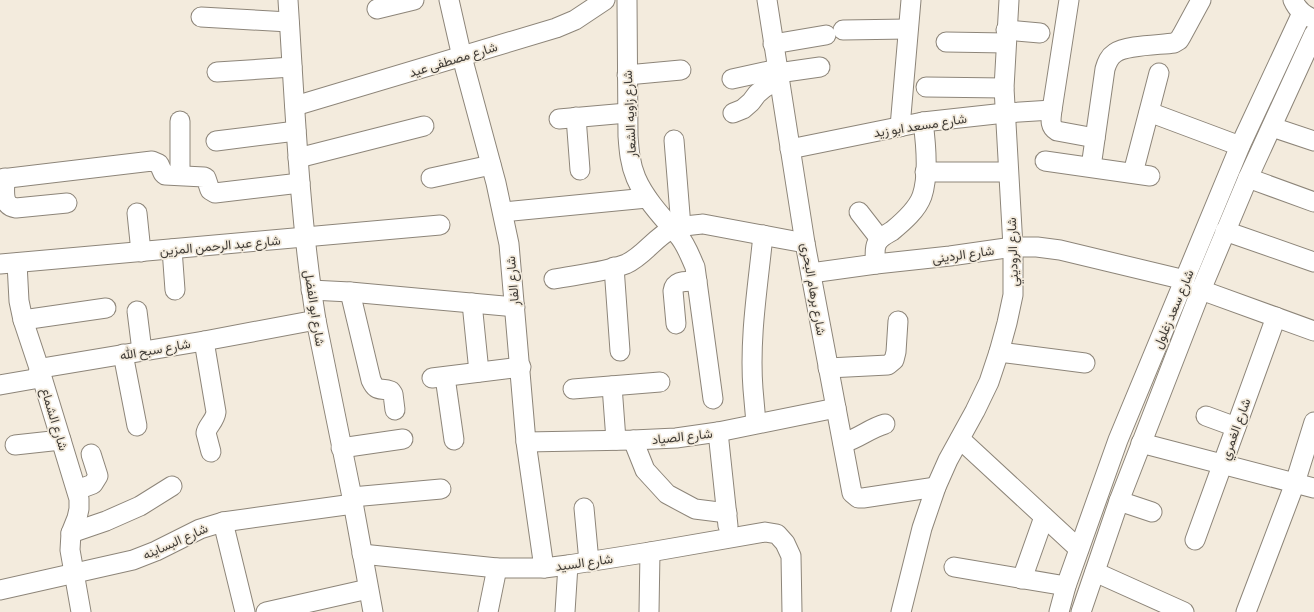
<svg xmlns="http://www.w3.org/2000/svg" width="1314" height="612" font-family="Manrope,Vazirmatn,sans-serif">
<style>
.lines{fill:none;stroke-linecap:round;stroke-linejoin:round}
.minor-casing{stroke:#8d8579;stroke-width:21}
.minor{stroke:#fff;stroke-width:19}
.labels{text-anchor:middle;stroke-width:3.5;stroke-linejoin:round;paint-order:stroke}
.street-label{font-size:13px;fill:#403c37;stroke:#f3ebdd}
</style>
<rect width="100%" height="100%" fill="#f3ebdd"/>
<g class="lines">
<defs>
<g id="minor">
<path d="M 288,0 C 295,107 299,214 316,320 L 352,497 L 373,612"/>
<path d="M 449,0 L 462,57 L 496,183 L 509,244 L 526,442 L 544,568"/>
<path d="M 627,0 L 628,136 C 629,150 630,164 636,178 C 645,199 663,218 678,235 C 686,244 690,256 695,267 L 713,399"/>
<path d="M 767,0 L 805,243 L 852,493 L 858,498 L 863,498 L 936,487"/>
<path d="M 1069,0 L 1052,110 C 1051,119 1049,126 1057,131 L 1095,138"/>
<path d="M 1293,0 C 1297,9 1304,16 1314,19"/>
<path d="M 377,9 L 414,0"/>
<path d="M 201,17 L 289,22"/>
<path d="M 843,30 L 908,29"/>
<path d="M 1006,30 L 1040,33"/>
<path d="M 946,42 L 1006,43"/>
<path d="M 773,44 L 826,35"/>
<path d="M 217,72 L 292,67"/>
<path d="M 778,73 L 820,67"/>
<path d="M 627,75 L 681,70"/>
<path d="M 732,79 L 778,69"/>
<path d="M 926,87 L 1004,88"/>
<path d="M 295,106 L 556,28 L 575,20 L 605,0"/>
<path d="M 1149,112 L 1240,146"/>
<path d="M 733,113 L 743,109 L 751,102 L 757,94 L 764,88 L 779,79"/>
<path d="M 576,117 L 580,170"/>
<path d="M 559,119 L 627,113"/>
<path d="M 900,127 L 911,0"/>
<path d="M 1272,127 L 1314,141"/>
<path d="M 674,140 L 681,227"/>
<path d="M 216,141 L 296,131"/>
<path d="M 790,149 L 923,122 L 1005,113 L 1052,110"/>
<path d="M 298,158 L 424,126"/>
<path d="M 1045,161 L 1150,176"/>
<path d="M 1091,167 L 1105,69 C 1107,62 1109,57 1115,53 C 1126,45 1160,45 1174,43 L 1179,40 L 1182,35 L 1201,0"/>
<path d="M 925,172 L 1008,172"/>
<path d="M 1133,173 L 1159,73"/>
<path d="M 180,175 L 180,121"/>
<path d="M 5,178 C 5,190 1,206 16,208 L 67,203"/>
<path d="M 431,178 L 491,165"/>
<path d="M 1248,178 L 1314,202"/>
<path d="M 0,179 L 152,161 L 159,164 L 163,173 L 165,175 L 204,177 L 206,178 L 210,190 L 215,193 L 300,183"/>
<path d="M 503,212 L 647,198"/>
<path d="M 859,212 L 880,239"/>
<path d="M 137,213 L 141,252"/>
<path d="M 1225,231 L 1314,262"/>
<path d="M 172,249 L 175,290"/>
<path d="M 17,263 L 19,301 L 23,320 L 40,371 L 79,499 L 79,509 L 77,518 L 71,533 L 70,550 L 81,612"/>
<path d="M 0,264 L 440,225"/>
<path d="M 876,264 C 875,257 874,249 877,243 C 880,237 887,234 892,231 C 903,222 917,210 922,196 C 929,175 926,144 923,122"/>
<path d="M 614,267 L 620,351"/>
<path d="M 811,273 L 876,264 L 950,256 L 1013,247 L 1037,247 L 1060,250 L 1185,280"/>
<path d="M 554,279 C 575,275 606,272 626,264 C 644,256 655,237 672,229 C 682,226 693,225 703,224 L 805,243"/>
<path d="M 311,290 L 350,292 L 515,307"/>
<path d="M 1201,290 L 1314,331"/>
<path d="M 350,292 L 371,380 C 377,393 380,387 391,391 L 393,394 L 395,410"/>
<path d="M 472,303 L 479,372"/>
<path d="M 137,311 L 142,351"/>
<path d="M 23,320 L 106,308"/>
<path d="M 676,324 L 673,291 C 675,279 687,282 697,281"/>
<path d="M 204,341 L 216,412 C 215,421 207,426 206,433 L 211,452"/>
<path d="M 999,352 L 1085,363"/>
<path d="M 123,354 L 137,426"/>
<path d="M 828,368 L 888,365 L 894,360 L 896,352 L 898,321"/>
<path d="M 445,377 L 454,440"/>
<path d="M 432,378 L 521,367"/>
<path d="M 0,385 L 34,379 L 42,369 L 48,367 L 204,341 L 316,320"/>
<path d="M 612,386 L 616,440"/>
<path d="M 573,389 L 660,382"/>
<path d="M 1206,416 L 1236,427"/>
<path d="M 756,423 C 755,412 754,401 753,389 C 749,338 758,286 763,235"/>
<path d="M 718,432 L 728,526"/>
<path d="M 960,439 L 1079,549"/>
<path d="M 633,440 L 645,470 L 667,494 L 695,509 L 727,513"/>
<path d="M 526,442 L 633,440 L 676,438 L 718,432 L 836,408"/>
<path d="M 843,443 C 858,439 870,428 885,424"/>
<path d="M 1141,443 L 1314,488"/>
<path d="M 15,445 L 61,440"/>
<path d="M 341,448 L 403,439"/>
<path d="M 77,490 L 93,484 L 98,476 L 91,454"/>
<path d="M 352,497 L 441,489"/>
<path d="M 1119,501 L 1152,512"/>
<path d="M 584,508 L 589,562"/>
<path d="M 223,522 L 245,612"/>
<path d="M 71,533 L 106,521 L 140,506 L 172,486"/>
<path d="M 1195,540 L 1276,317"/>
<path d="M 362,554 L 497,568 L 544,568 L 568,565 L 650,552 L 765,532 L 777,534 L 785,543 L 791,556 L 792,612"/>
<path d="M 954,567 L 1066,586"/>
<path d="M 1095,572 L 1184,612"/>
<path d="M 1022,579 L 1044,517"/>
<path d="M 0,590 L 133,560 L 156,551 L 200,529 L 223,522 L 353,504"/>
<path d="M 266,612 L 368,589"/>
<path d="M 488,612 L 497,568"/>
<path d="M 565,612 L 568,565"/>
<path d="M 649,612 L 650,552"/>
<path d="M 901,612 L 922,528 L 936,487 L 948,460 L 975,411 L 989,382 L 999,352 L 1007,323 L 1013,295 L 1013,247 L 1004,88 L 1009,0"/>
<path d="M 1059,612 L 1066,586 L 1118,440 L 1240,146 L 1302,13"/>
<path d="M 1081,612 L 1119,501 L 1201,290 L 1248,178 L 1314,34"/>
<path d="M 1246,612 L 1295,483 L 1314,422"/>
</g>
</defs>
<use href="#minor" class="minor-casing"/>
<use href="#minor" class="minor"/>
</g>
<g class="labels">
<g class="street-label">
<text transform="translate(453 59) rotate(-17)" y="5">شارع مصطفى عيد</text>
<text transform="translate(629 114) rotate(-93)" y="5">شارع زاويه الشعار</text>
<text transform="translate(920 125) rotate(-9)" y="5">شارع مسعد ابو زيد</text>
<text transform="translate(220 245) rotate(-5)" y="5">شارع عبد الرحمن المزين</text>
<text transform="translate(1012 252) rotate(-92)" y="5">شارع الروديني</text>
<text transform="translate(963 254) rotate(-8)" y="5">شارع الردينى</text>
<text transform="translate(512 281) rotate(-95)" y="5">شارع الفار</text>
<text transform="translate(814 289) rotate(80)" y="5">شارع برهام البحرى</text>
<text transform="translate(315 308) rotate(81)" y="5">شارع ابو الفضل</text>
<text transform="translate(1173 309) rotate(-67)" y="5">شارع سعد زغلول</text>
<text transform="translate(155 349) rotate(-10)" y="5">شارع سبح الله</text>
<text transform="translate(55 419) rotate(73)" y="5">شارع الشماع</text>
<text transform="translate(1235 429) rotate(-70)" y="5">شارع الغمري</text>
<text transform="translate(682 436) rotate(-6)" y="5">شارع الصياد</text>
<text transform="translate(175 541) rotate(-24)" y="5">شارع البساينه</text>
<text transform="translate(584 562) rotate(-8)" y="5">شارع السيد</text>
</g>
</g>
</svg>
